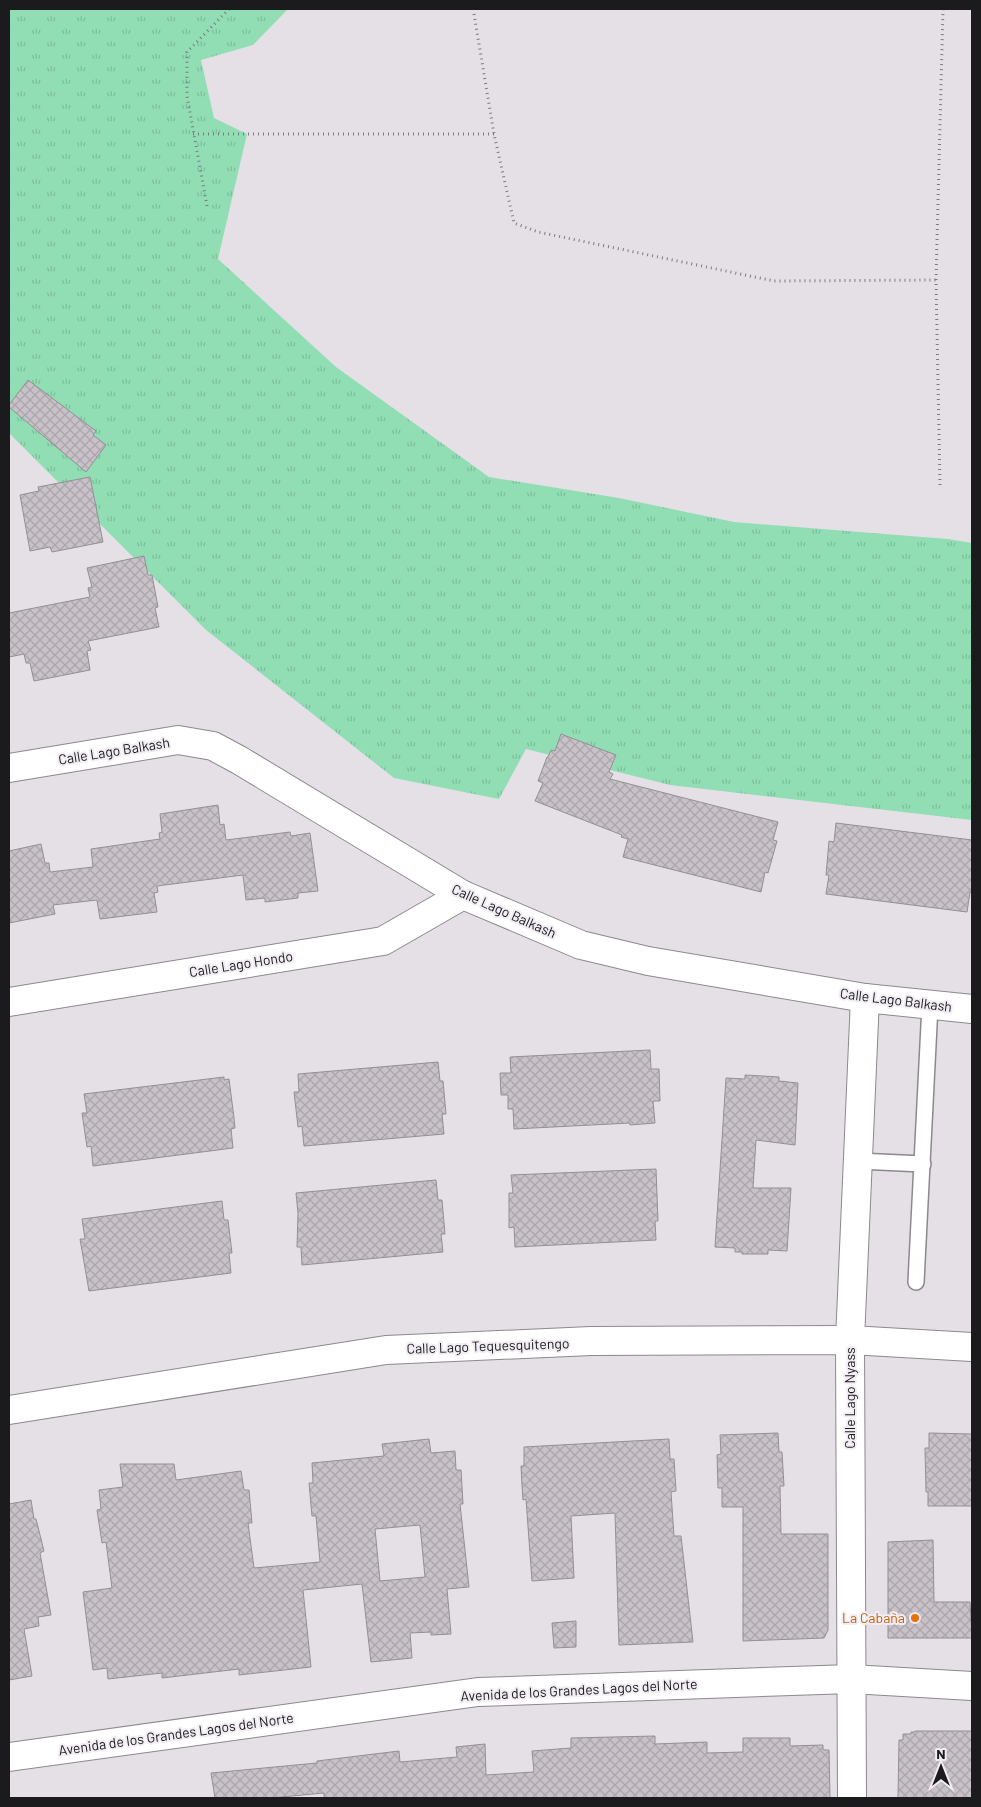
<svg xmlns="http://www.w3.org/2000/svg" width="981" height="1807" font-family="Barlow,sans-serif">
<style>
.grass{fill:url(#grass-tufts)}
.building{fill:url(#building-cross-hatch);stroke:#948f95;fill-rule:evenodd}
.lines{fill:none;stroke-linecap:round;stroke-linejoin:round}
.lane-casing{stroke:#8d888e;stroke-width:18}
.street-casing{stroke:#8d888e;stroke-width:30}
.secondary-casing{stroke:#8d888e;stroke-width:30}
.path{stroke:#7d7a7e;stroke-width:3;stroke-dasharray:1 4;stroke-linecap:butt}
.lane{stroke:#fff;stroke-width:15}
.street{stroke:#fff;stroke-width:28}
.secondary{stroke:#fff;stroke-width:28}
.food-dot{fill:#e8710a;stroke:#f2edf4;stroke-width:2}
.labels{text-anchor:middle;stroke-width:4;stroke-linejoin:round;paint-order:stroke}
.street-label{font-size:14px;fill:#1b1a1c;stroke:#f2edf4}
.food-label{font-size:14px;fill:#c56008;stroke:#f2edf4;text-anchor:end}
</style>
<defs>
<pattern id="grass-tufts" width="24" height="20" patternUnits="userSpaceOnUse" patternTransform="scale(1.25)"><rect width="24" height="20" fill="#91deb5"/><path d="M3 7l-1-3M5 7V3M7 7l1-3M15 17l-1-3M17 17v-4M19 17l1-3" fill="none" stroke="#7cbe9b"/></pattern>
<pattern id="building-cross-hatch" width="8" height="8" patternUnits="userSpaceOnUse" patternTransform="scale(1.25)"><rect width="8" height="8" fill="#c8c2c8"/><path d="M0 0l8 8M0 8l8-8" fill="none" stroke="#aba6ab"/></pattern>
</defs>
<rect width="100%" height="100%" fill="#e5e0e6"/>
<path class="grass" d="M 9,9 L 288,9 L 253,45 L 201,60 L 214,118 L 247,134 L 218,259 L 336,367 L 489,477 L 619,498 L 734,522 L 948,539 L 972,543 L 972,820 L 670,785 L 526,749 L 499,799 L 394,778 L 206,630 L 9,433 Z"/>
<g class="building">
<path d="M 28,380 L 96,431 L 93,435 L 106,445 L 86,472 L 9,407 L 9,405 Z"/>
<path d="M 90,477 L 103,542 L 52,552 L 50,547 L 30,551 L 20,495 L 39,491 L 38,487 Z"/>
<path d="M 144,556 L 148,575 L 152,575 L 158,607 L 155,608 L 159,627 L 88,641 L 91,650 L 87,651 L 90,670 L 34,681 L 30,663 L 26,663 L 24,654 L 9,657 L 9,613 L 90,597 L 88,588 L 92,587 L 87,568 Z"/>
<path d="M 561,734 L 616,755 L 609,772 L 613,774 L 610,779 L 778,822 L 773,840 L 777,841 L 768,873 L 765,872 L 761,892 L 623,857 L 628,839 L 621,837 L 622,835 L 535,801 L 543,783 L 538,781 L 547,757 L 548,757 L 551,750 L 555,751 Z"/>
<path d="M 218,805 L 220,825 L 224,824 L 226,840 L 290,832 L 291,836 L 310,833 L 318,891 L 298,893 L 298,898 L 265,902 L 265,898 L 246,900 L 243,875 L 157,886 L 158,892 L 154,893 L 157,912 L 100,919 L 97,900 L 53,905 L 55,914 L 9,923 L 9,851 L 41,844 L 45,863 L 49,863 L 50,872 L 93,867 L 91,849 L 160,839 L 159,833 L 162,832 L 160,814 Z"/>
<path d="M 836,823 L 972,840 L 972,893 L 970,892 L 967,912 L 826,894 L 829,875 L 826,875 L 829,841 L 834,842 Z"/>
<path d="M 650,1050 L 651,1069 L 659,1069 L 660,1101 L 653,1101 L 655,1123 L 630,1125 L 630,1123 L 514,1129 L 513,1109 L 508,1109 L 508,1095 L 501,1095 L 500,1073 L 511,1073 L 510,1057 Z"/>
<path d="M 438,1062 L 440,1081 L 443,1081 L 446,1114 L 442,1114 L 444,1134 L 304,1146 L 302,1126 L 298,1127 L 294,1092 L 299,1092 L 298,1074 Z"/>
<path d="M 745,1075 L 779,1077 L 779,1081 L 798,1083 L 795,1145 L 756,1140 L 753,1188 L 791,1188 L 787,1251 L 768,1250 L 768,1254 L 742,1254 L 742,1252 L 735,1252 L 735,1248 L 715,1247 L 726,1078 L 745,1079 Z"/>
<path d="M 224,1077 L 224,1080 L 229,1079 L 234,1118 L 235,1128 L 231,1129 L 233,1148 L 93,1166 L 91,1146 L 87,1147 L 82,1113 L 87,1113 L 84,1094 Z"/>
<path d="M 656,1169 L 658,1221 L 655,1221 L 656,1240 L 515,1247 L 514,1227 L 509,1228 L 509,1193 L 513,1193 L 511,1175 Z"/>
<path d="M 436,1180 L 438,1200 L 442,1200 L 445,1234 L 441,1234 L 443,1252 L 302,1265 L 301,1247 L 297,1247 L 298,1213 L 296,1193 Z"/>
<path d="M 222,1201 L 224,1220 L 228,1220 L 232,1253 L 229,1253 L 231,1273 L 89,1291 L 80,1239 L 85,1239 L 82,1219 Z"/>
<path d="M 778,1433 L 779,1452 L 782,1452 L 784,1486 L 780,1486 L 781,1534 L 828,1534 L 828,1630 L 824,1638 L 743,1641 L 743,1507 L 722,1507 L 722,1488 L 718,1488 L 717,1455 L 721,1454 L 720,1435 Z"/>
<path d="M 929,1433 L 972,1434 L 972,1506 L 928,1506 L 928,1492 L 926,1492 L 925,1448 L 929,1448 Z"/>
<path d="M 429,1439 L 431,1453 L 455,1451 L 456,1470 L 461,1470 L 463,1504 L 460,1504 L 469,1587 L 447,1589 L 451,1634 L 431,1635 L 431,1632 L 410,1633 L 412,1658 L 371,1662 L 362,1584 L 303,1590 L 311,1667 L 239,1675 L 239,1669 L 162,1678 L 162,1673 L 108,1679 L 107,1668 L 93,1670 L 83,1592 L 112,1588 L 106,1542 L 102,1543 L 97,1510 L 101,1509 L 99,1490 L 123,1487 L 120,1464 L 174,1464 L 176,1480 L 241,1471 L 244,1490 L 249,1490 L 252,1523 L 248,1523 L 254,1568 L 320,1562 L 316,1516 L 312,1516 L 309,1483 L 313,1483 L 312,1463 L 384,1456 L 382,1444 ZM 420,1525 L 425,1577 L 380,1581 L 375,1529 Z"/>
<path d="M 669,1439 L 670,1459 L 674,1459 L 676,1491 L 671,1492 L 674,1536 L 681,1536 L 693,1642 L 619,1645 L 615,1513 L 571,1516 L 574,1578 L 532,1581 L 526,1499 L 523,1500 L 522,1485 L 521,1466 L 524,1466 L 524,1447 Z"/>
<path d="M 31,1500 L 34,1519 L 36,1519 L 44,1551 L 40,1553 L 51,1615 L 38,1617 L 39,1626 L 24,1629 L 32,1676 L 9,1680 L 9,1504 Z"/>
<path d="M 933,1540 L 934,1602 L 970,1602 L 972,1638 L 888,1638 L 888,1542 Z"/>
<path d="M 576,1621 L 576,1647 L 554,1648 L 552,1623 Z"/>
<path d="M 915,1731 L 972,1731 L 972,1798 L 898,1798 L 899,1740 L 903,1740 L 903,1734 L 911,1734 L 911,1732 L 915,1732 Z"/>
<path d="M 655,1736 L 655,1744 L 707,1742 L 707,1753 L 743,1752 L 743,1738 L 790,1738 L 790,1746 L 823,1745 L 823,1750 L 829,1750 L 830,1798 L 324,1798 L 324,1793 L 271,1798 L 215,1798 L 211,1773 L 317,1763 L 317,1761 L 399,1751 L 400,1762 L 457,1757 L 456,1747 L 485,1744 L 486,1775 L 534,1772 L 532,1751 L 571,1748 L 571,1738 Z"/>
</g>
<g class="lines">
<defs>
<g id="lane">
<path d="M 858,1161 L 923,1164"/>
<path d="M 916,1282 L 930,1005"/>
</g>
<g id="street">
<path d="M 9,768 L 178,740 L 213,746 L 239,760 L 463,895 L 581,945 L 648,961 L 865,998 L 972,1009"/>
<path d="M 9,1002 L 383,941 L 463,895"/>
<path d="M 9,1410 L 386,1350 L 591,1341 L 850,1340 L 972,1347"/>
<path d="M 852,1798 L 850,1340 L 865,998"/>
</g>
<path id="secondary" d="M 9,1757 L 478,1692 L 851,1679 L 972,1686"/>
</defs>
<use href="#lane" class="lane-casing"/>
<use href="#street" class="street-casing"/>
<use href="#secondary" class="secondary-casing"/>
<g class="path">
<path d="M 474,14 L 494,134 L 514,223 L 538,232 L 774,281 L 936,280"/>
<path d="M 193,134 L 494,134"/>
<path d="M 207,206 L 187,96 L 187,52 L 229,9"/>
<path d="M 940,485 L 936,280 L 943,9"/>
</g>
<use href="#lane" class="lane"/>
<use href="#street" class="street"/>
<use href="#secondary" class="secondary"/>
</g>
<circle class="food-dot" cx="915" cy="1618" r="5"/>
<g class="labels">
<g class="street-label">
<text transform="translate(114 751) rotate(-9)" y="5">Calle Lago Balkash</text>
<text transform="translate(504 911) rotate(24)" y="5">Calle Lago Balkash</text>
<text transform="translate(241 964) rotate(-9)" y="5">Calle Lago Hondo</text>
<text transform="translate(896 1000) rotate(7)" y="5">Calle Lago Balkash</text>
<text transform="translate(488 1346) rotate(-2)" y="5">Calle Lago Tequesquitengo</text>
<text transform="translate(850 1398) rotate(-90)" y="5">Calle Lago Nyass</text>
<text transform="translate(579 1690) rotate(-3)" y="5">Avenida de los Grandes Lagos del Norte</text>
<text transform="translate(176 1734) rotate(-8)" y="5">Avenida de los Grandes Lagos del Norte</text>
</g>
<g class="food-label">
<text x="905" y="1623">La Cabaña</text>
</g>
</g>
<rect width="981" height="1807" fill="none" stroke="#1b1a1c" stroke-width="20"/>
<g transform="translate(941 1767)" stroke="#f2edf4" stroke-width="4" paint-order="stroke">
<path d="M0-4L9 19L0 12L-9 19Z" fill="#1b1a1c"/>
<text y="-8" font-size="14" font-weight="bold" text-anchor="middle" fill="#1b1a1c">N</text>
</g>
</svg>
